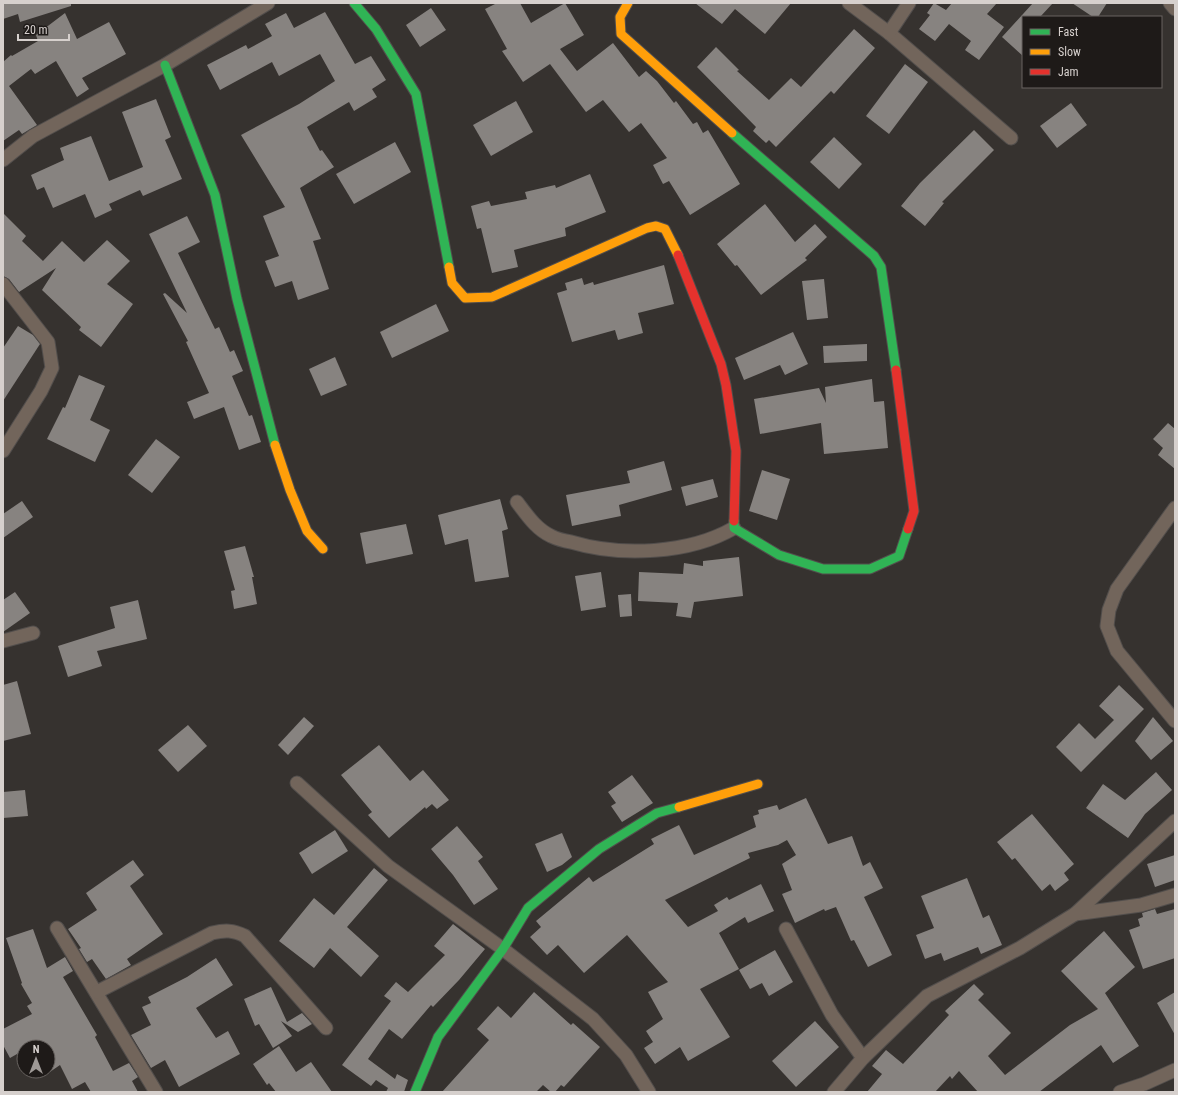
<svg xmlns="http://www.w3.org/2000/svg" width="1178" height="1095" font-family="'Roboto Condensed',sans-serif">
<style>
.building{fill:#878380}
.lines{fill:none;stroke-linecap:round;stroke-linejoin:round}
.street-casing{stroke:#524e4c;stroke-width:15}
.fast-casing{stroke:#524e4c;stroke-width:11}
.slow-casing{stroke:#524e4c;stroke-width:11}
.jam-casing{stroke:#524e4c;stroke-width:11}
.street{stroke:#72655b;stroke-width:13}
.fast{stroke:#30b455;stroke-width:9}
.slow{stroke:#ff9f0a;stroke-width:9}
.jam{stroke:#e5322d;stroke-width:9}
</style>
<rect width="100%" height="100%" fill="#36322f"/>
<g class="building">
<path d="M 3,3 L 71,3 L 71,6 L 20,22 L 18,14 L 3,19 Z"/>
<path d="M 497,3 L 520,3 L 531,23 L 565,3 L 584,35 L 560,49 L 577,71 L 613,43 L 639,77 L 646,71 L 657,81 L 674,103 L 676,101 L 693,124 L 697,122 L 703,133 L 708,130 L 740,184 L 690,215 L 669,181 L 663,184 L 653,165 L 667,158 L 641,123 L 629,132 L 603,100 L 586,112 L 550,64 L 523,82 L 502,51 L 507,49 L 485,9 Z"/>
<path d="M 695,3 L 791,3 L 765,34 L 735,9 L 722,24 Z"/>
<path d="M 934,3 L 946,10 L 952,3 L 997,3 L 987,14 L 1004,27 L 979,60 L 965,50 L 971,41 L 949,24 L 935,41 L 919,29 L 930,15 L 927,13 Z"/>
<path d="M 1033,3 L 1053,3 L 1040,17 L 1023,17 L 1023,56 L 1002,37 Z"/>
<path d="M 1072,3 L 1107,3 L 1098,17 L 1093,17 Z"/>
<path d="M 431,8 L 446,30 L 420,47 L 406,25 Z"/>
<path d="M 325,12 L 355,64 L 371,56 L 386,80 L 372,89 L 377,97 L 354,111 L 349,102 L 307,127 L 320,151 L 322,150 L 334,167 L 300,188 L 321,239 L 313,241 L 329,289 L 298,300 L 292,281 L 275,287 L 265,261 L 279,256 L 263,216 L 285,207 L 241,135 L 299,104 L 335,81 L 320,54 L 279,76 L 272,62 L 220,90 L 207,65 L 246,45 L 248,49 L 272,36 L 265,24 L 286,13 L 294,28 Z"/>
<path d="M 65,13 L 77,39 L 109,22 L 126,54 L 82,78 L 89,89 L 77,97 L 56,61 L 35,74 L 31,69 L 9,86 L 37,125 L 22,134 L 19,130 L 3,141 L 3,62 L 11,55 L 12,56 L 38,41 L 36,35 Z"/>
<path d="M 854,29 L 875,48 L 834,94 L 831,91 L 776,147 L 769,140 L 766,143 L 753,131 L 756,127 L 697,67 L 716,47 L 739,70 L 737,71 L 769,100 L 791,78 L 801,87 Z"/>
<path d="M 905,64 L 928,82 L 889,134 L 866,116 Z"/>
<path d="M 156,99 L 171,137 L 165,140 L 182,179 L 143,196 L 140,190 L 109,204 L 112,210 L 95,218 L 85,194 L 53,208 L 44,187 L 37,190 L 31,175 L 64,160 L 60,148 L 91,136 L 109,181 L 143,167 L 122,112 Z"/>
<path d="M 516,101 L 533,132 L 491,156 L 473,125 Z"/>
<path d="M 1071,103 L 1087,125 L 1057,148 L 1040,126 Z"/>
<path d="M 974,130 L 994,150 L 942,202 L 944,203 L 925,226 L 901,206 L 920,183 Z"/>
<path d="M 834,137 L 862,164 L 839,189 L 810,162 Z"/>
<path d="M 395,142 L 411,172 L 354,204 L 336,174 Z"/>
<path d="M 590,174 L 606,212 L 565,228 L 566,236 L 514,250 L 518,267 L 492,273 L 481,228 L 477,229 L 471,206 L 489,201 L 491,206 L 527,199 L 525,192 L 555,185 L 556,188 Z"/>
<path d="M 765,204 L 795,242 L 815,224 L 827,237 L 805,258 L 807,260 L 761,295 L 737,265 L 735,266 L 717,244 Z"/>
<path d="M 3,213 L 26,236 L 22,241 L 43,261 L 62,241 L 84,262 L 107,240 L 130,261 L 107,284 L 133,304 L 101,347 L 79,330 L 81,327 L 42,290 L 56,268 L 19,292 L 9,279 L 3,276 Z"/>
<path d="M 187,216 L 200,242 L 178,253 L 215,329 L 219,327 L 230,352 L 234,350 L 243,371 L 232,376 L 249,416 L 252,415 L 261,442 L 239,450 L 224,407 L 194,419 L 187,402 L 209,393 L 186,342 L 188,341 L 163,294 L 165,293 L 187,313 L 149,234 Z"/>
<path d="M 664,265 L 674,304 L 638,313 L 643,333 L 618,340 L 615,330 L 572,342 L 557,293 L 567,290 L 565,283 L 582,278 L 584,285 L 593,282 L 594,285 Z"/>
<path d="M 824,279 L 828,318 L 807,320 L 802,281 Z"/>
<path d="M 436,304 L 449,331 L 392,358 L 380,332 Z"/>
<path d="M 18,326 L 33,335 L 40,344 L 3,401 L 3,348 Z"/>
<path d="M 793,332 L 808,364 L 785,375 L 780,365 L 744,380 L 735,358 Z"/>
<path d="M 867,344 L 867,361 L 824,363 L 823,346 Z"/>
<path d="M 335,357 L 347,385 L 321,396 L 309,369 Z"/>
<path d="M 79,375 L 105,386 L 90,420 L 110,430 L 95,462 L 47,439 L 63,407 L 65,408 Z"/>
<path d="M 872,379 L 874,402 L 884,401 L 888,448 L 824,454 L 821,423 L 760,434 L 754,399 L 819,388 L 826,403 L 825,387 Z"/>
<path d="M 1168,423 L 1175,429 L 1175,469 L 1158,455 L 1163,448 L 1153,439 Z"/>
<path d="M 156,439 L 180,457 L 152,493 L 128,475 Z"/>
<path d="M 664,461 L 672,490 L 619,505 L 621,516 L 572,526 L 566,495 L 630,483 L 627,471 Z"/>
<path d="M 762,470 L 790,479 L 777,520 L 749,511 Z"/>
<path d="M 713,479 L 718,497 L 686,506 L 681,487 Z"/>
<path d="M 500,499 L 508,529 L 502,531 L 509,577 L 475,582 L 468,539 L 445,545 L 438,515 Z"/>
<path d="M 22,501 L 33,517 L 3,538 L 3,514 Z"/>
<path d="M 406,524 L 413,554 L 366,564 L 360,533 Z"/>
<path d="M 245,546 L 254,577 L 252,577 L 257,604 L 234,609 L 231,591 L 235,590 L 224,551 Z"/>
<path d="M 739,557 L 743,596 L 694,602 L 691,618 L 676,616 L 678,603 L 638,601 L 639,572 L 683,574 L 684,563 L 703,566 L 703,561 Z"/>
<path d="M 601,572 L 606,607 L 581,611 L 575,576 Z"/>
<path d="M 15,592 L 30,613 L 3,632 L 3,600 Z"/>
<path d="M 631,594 L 632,616 L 620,617 L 618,595 Z"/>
<path d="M 138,600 L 147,639 L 97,651 L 102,666 L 68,677 L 58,646 L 115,628 L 110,607 Z"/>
<path d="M 17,681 L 31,734 L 3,741 L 3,685 Z"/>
<path d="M 1119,685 L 1144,709 L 1081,772 L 1056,747 L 1079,723 L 1095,739 L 1114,720 L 1099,706 Z"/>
<path d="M 304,717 L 314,726 L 288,755 L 278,745 Z"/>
<path d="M 1153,717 L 1173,741 L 1151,760 L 1135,741 Z"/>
<path d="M 188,725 L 207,746 L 178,772 L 158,750 Z"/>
<path d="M 379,745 L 410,781 L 423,770 L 449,800 L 437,809 L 432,804 L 426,809 L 425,807 L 389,838 L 368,815 L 372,812 L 341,775 Z"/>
<path d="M 1156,772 L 1172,790 L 1145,814 L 1128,838 L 1086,808 L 1103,784 L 1125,800 Z"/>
<path d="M 632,775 L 653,803 L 622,822 L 611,806 L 616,803 L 608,792 Z"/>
<path d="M 25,790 L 28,816 L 3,818 L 3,792 Z"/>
<path d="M 806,798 L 828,844 L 852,836 L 863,866 L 870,862 L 883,888 L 864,897 L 892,955 L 868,967 L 854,940 L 851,941 L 836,907 L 825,911 L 824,909 L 795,923 L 782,894 L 792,890 L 782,864 L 796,855 L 787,840 L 778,845 L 748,853 L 750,858 L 665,900 L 688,927 L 718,911 L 714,905 L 727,897 L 729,900 L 761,884 L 774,911 L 748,923 L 745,917 L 719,933 L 739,969 L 700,989 L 730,1037 L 688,1061 L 680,1047 L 655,1064 L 644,1048 L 653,1042 L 646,1031 L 663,1019 L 648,992 L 668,982 L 627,935 L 584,973 L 558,945 L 547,955 L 530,937 L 541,927 L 536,921 L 589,877 L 593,882 L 654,844 L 651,839 L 679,825 L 694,855 L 756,827 L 753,816 L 759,814 L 758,810 L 777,805 L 779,810 Z"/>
<path d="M 1032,814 L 1074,864 L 1064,873 L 1069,880 L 1055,891 L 1050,884 L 1042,891 L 1015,858 L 1012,860 L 997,842 Z"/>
<path d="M 457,826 L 483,857 L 478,861 L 498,889 L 474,905 L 453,875 L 431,849 Z"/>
<path d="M 335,830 L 348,851 L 312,874 L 299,853 Z"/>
<path d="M 562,833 L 572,857 L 562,865 L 547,872 L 535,844 Z"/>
<path d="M 1175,855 L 1175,880 L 1155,887 L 1147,864 Z"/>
<path d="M 133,860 L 144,875 L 130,886 L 163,934 L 127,959 L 131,965 L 106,979 L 92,959 L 87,962 L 79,949 L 81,948 L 68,929 L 97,910 L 86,893 Z"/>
<path d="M 374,868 L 388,880 L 347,927 L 379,956 L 361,977 L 330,948 L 314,968 L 279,941 L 314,898 L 334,915 Z"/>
<path d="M 967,878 L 983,918 L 989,915 L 1002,945 L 981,954 L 978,947 L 944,961 L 941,953 L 925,959 L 916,935 L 934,928 L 921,896 Z"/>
<path d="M 1155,909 L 1157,914 L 1175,909 L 1175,958 L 1143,969 L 1129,930 L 1140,926 L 1138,919 L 1143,917 L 1142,913 Z"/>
<path d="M 453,924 L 485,949 L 459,980 L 433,1007 L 431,1005 L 402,1039 L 389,1029 L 368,1059 L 395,1079 L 397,1074 L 408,1080 L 404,1092 L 386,1092 L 388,1088 L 376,1080 L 371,1086 L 342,1065 L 391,1001 L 384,996 L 396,982 L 408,992 L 445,955 L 434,946 Z"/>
<path d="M 33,929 L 47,968 L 65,957 L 73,971 L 63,977 L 97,1035 L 95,1037 L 113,1071 L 129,1063 L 138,1077 L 132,1081 L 138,1092 L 91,1092 L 85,1082 L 72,1089 L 60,1065 L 44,1076 L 40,1071 L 48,1071 L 48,1047 L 24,1047 L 24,1050 L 10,1058 L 3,1045 L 3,1029 L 32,1014 L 27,1006 L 32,1003 L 21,984 L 22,983 L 6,938 Z"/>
<path d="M 1104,931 L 1135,967 L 1105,993 L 1139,1046 L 1113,1063 L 1101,1045 L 1039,1092 L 978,1092 L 959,1071 L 952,1079 L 950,1076 L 935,1092 L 867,1092 L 882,1074 L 872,1066 L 886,1050 L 903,1064 L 949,1015 L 945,1011 L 974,984 L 984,994 L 978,1000 L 1011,1033 L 988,1056 L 1005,1075 L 1070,1025 L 1098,1009 L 1061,971 Z"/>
<path d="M 775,950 L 793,982 L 769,996 L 762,983 L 750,989 L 739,970 Z"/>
<path d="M 216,958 L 233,985 L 196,1008 L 216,1038 L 228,1031 L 240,1054 L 179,1087 L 165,1060 L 151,1068 L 131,1035 L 151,1025 L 142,1007 L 151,1003 L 148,997 L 187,977 Z"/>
<path d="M 271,987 L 287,1022 L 302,1013 L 312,1024 L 298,1032 L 281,1021 L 292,1036 L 273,1048 L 259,1024 L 255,1026 L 244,999 Z"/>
<path d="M 534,992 L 571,1025 L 573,1023 L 600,1047 L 564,1087 L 561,1085 L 555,1092 L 551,1092 L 543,1085 L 536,1092 L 442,1092 L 489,1040 L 477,1029 L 498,1006 L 511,1018 Z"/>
<path d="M 1175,992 L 1175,1035 L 1157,1003 Z"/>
<path d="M 815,1021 L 839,1047 L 796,1087 L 772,1061 Z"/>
<path d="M 279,1046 L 296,1072 L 311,1062 L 332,1092 L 276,1092 L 269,1083 L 267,1085 L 253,1064 Z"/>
</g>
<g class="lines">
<defs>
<g id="street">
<path d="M 849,3 L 889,33 L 1011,138"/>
<path d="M 1170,3 L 1175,9"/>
<path d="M 889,33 L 909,3"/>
<path d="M 3,160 L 33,136 L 165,65 L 268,3"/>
<path d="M 3,284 L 48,342 L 52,368 L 41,391 L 3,451"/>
<path d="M 517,502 C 527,515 536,529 551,536 C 557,539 565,541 571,542 C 621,557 689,554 734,528"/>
<path d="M 1175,508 L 1117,589 L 1109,610 L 1107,626 L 1117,651 L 1175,721"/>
<path d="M 3,641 L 33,633"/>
<path d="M 297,783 L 388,866 L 503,949 L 593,1019 L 626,1055 L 649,1092"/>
<path d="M 1075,914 L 1141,905 L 1175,895"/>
<path d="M 57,928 L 156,1092"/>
<path d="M 786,929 L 832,1015 L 863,1058"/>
<path d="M 97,992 L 212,933 C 225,930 233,930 245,936 L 326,1028"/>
<path d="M 834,1092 L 863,1058 L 927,996 L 1020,948 L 1075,914 L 1175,821"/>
<path d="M 1120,1092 L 1144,1084 L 1175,1070"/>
</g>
<g id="fast">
<path d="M 354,3 L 376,29 L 416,94 L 449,267"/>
<path d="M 165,65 L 215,195 L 237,299 L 275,445"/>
<path d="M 732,133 L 874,256 L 881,267 L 896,370"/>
<path d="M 734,521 L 734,528 L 779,555 L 823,569 L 870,569 L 899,556 L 908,529"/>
<path d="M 415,1092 L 438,1037 L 503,949 L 528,908 L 599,849 L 657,813 L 679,807"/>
</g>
<g id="slow">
<path d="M 628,3 L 620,17 L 621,34 L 732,133"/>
<path d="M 449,267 L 452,283 L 465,298 L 492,297 L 647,228 L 656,226 L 665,229 L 678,255"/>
<path d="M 275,445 L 290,490 L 307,531 L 323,549"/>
<path d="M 679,807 L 758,784"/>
</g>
<g id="jam">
<path d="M 678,255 L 721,364 L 726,385 L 736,451 L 734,521"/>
<path d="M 896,370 L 914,511 L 908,529"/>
</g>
</defs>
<use href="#street" class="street-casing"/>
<use href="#fast" class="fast-casing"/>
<use href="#slow" class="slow-casing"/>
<use href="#jam" class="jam-casing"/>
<use href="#street" class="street"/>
<use href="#fast" class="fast"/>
<use href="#slow" class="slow"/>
<use href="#jam" class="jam"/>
</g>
<rect width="1178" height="1095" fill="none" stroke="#d6d0cd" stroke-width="8"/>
<rect x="1022" y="16" width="140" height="72" fill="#1e1a18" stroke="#686360"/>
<rect x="1030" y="29" width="20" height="6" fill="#30b455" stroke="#686360"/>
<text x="1058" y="36" font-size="12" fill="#d6d0cd">Fast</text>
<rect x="1030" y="49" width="20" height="6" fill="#ff9f0a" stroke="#686360"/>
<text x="1058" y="56" font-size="12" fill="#d6d0cd">Slow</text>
<rect x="1030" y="69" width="20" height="6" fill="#e5322d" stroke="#686360"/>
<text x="1058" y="76" font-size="12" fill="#d6d0cd">Jam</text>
<g transform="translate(36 1059)"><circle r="19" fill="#1e1a18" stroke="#686360"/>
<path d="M0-3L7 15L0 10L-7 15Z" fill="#9e9996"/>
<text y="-6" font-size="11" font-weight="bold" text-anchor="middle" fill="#d6d0cd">N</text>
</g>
<path d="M18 34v6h51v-6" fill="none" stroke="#d6d0cd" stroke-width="2"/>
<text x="24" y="34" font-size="12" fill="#d6d0cd" stroke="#1e1a18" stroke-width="3" paint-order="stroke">20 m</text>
</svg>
